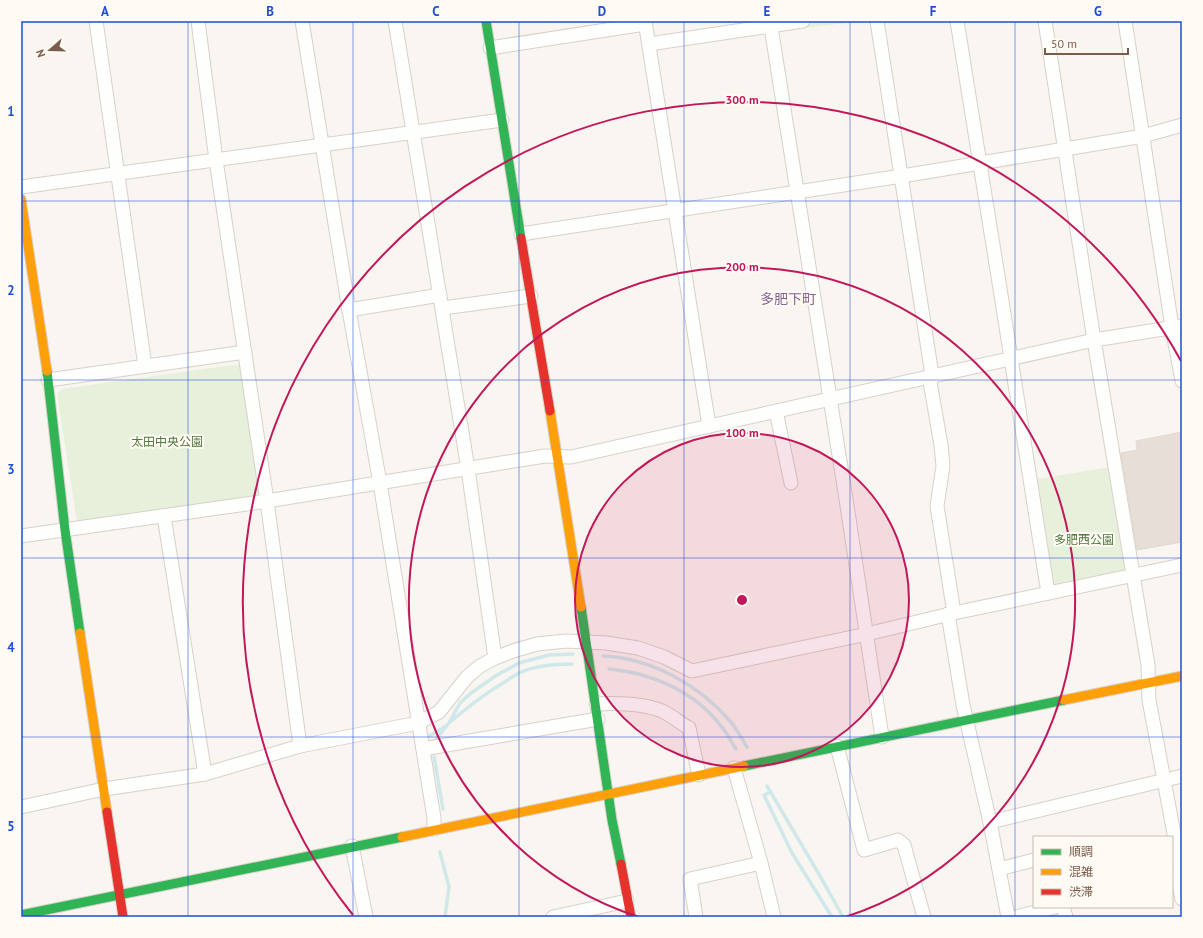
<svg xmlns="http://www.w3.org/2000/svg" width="1203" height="938" font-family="'PT Sans','Noto Sans JP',sans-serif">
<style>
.green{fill:#e7f0db}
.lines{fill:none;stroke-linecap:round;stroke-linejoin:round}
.stream{stroke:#d0e8ea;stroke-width:3.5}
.building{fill:#e6ded7;stroke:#e2d8d2}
.street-casing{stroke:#d7d1cb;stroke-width:15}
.fast-casing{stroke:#d9d2cb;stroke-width:11}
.slow-casing{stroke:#d9d2cb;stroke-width:11}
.jam-casing{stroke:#d9d2cb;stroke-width:11}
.street{stroke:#fefefd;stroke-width:13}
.fast{stroke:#30b455;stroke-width:9}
.slow{stroke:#ff9f0a;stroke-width:9}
.jam{stroke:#e5322d;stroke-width:9}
.grid{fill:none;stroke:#1d4ed8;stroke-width:1;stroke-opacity:0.55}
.ring{fill:none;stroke:#c2185b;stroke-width:2}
.labels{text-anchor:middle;stroke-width:4;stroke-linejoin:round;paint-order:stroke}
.park-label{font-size:12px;fill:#537a41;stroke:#fffaf3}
.quarter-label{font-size:14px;fill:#846695;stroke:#fffaf3}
.centre{fill:#c2185b;stroke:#fffaf3;stroke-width:2}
.ring-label{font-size:12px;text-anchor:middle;font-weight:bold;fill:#c2185b;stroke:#fffaf3;stroke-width:4;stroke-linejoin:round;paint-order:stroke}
.neatline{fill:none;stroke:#1d4ed8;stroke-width:1.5}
.grid-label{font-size:13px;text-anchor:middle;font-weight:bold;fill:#1d4ed8}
</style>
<rect width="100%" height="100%" fill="#f9f5f0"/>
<g class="green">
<path d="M 768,21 L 864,21 L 769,32 Z"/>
<path d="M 241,364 L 259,493 L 253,498 L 77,522 L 57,394 L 61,389 Z"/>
<path d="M 1110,467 L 1127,565 L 1123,571 L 1056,586 L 1052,583 L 1036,479 Z"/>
</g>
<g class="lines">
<g class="stream">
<path d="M 603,656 C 651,658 699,685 730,721 C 737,729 742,739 747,747"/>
<path d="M 609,669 C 652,673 694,691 721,726 C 727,733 731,741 736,749"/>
<path d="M 450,722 C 468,707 485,693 505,682 C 511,678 517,673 524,671 C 539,665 556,664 572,664"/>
<path d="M 429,736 L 446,726"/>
<path d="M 433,743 L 449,723 L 460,703 L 471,693 L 497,675 L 519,663 L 549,655 L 573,654"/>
<path d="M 434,757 L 443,809"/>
<path d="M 767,786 L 820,876 L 843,917"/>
<path d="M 770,792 L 764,795 L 792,853 L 832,917"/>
<path d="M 440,852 L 449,887 L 445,917"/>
</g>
</g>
<path class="building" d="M 1182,432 L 1182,542 L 1137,550 L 1121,453 L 1137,450 L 1136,441 Z"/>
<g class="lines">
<defs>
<g id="street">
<path d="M 96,21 L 145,366"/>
<path d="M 198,21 L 216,160 L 267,501 L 300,746"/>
<path d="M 302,21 L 349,310 L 380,483 L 434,818 L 434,829"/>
<path d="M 395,21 L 468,469 L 495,658"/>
<path d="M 645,21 L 709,426"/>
<path d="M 770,21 L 846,499 L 882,737"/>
<path d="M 877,21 L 932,375"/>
<path d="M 957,21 C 989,211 1017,403 1048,593"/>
<path d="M 1045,21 L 1094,340 L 1148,665 L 1149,700 L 1181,871"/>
<path d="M 1125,21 L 1172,327 L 1182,381"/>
<path d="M 649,44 L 803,21"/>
<path d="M 490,48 L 645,24"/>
<path d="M 21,187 L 502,120"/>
<path d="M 521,234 L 902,176 L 1065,149 L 1143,136 L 1182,125"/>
<path d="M 443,308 L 531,296"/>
<path d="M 349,310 L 440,295"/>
<path d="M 929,376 L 941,445 L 943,466 L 937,506 L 954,613"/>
<path d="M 48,380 L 245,352"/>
<path d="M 776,411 L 791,483"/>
<path d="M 164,516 L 205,774"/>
<path d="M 21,536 L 267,501 L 545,456 L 571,457 L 1094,340 L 1182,326"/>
<path d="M 948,614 L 963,705 L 990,822 L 1008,917"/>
<path d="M 596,704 C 617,703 642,703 662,711 C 671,715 680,723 689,728 L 699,775"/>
<path d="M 837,746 L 864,850 L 898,840 L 904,845 L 924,917"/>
<path d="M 423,749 L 598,719"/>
<path d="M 734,768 L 761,863"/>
<path d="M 21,807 L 104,789 L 205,774 L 300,746 L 418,723 L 439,712 L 467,677 L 480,666 L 495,658 L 513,651 L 537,644 L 566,641 L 606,643 L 638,648 L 664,657 L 692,671 L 867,634 L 954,613 L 1182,565"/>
<path d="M 990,822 L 1182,776"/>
<path d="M 352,846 L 366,917"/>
<path d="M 999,869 L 1034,860"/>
<path d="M 1177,872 L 1182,899"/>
<path d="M 1063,907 L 1066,917"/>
<path d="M 553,917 L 627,901"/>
<path d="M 696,917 L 690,879 L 761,863 L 774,917"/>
<path d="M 1016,917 L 1055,907"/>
</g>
<g id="fast">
<path d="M 486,21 L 521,238"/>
<path d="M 47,371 L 65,530 L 80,633"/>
<path d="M 581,607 L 612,820 L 621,864"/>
<path d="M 744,766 L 1064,700"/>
<path d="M 21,915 L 402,837"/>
</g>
<g id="slow">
<path d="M 21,199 L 47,371"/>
<path d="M 550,411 L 581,607"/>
<path d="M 80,633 L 107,812"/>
<path d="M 1064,700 L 1182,676"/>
<path d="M 402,837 L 744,766"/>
</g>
<g id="jam">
<path d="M 521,238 L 550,411"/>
<path d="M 107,812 L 123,917"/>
<path d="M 621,864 L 631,917"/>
</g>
</defs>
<use href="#street" class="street-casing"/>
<use href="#fast" class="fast-casing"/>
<use href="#slow" class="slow-casing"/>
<use href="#jam" class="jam-casing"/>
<use href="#street" class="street"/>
<use href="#fast" class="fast"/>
<use href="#slow" class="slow"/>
<use href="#jam" class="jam"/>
</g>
<path class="grid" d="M 188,21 L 188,917M 353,21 L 353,917M 519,21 L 519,917M 684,21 L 684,917M 850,21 L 850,917M 1015,21 L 1015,917M 21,201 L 1182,201M 21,380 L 1182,380M 21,558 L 1182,558M 21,737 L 1182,737"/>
<circle cx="742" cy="600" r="167" fill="#c2185b" fill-opacity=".12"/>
<g class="ring">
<circle cx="742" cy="600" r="167"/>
<path d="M639 917A333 333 0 1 1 845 917"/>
<path d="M353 915A500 500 0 1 1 1181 361"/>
</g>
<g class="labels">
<g class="park-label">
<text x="167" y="446">太田中央公園</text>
<text x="1084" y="544">多肥西公園</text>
</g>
<g class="quarter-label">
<text x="788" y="304">多肥下町</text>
</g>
</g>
<circle cx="742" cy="600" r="6" class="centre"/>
<g class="ring-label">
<text x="742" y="104">300 m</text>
<text x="742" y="271">200 m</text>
<text x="742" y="437">100 m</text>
</g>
<rect width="1203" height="938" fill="none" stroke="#fffaf3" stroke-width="44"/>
<rect x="1033" y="836" width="140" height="72" fill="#fffaf3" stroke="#cabbb1"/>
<rect x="1041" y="849" width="20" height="6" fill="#30b455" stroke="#cabbb1"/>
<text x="1069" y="856" font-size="12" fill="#7a5c4d">順調</text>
<rect x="1041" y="869" width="20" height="6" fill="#ff9f0a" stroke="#cabbb1"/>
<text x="1069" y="876" font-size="12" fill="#7a5c4d">混雑</text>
<rect x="1041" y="889" width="20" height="6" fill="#e5322d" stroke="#cabbb1"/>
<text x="1069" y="896" font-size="12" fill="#7a5c4d">渋滞</text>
<g transform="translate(50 50) rotate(250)" stroke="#fffaf3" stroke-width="3" paint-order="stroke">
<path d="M0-3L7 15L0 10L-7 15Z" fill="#7a5c4d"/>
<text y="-6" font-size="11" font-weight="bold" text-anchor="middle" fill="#7a5c4d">N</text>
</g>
<path d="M1045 48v6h83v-6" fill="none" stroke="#7a5c4d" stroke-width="2"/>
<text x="1051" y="48" font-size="12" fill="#7a5c4d" stroke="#fffaf3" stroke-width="3" paint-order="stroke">50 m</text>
<rect x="22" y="22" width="1159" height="894" class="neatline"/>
<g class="grid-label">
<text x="105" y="16">A</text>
<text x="270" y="16">B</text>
<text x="436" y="16">C</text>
<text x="602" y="16">D</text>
<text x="767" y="16">E</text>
<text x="933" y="16">F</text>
<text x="1098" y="16">G</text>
<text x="11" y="116">1</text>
<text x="11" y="295">2</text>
<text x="11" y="474">3</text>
<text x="11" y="652">4</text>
<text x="11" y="831">5</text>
</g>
</svg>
